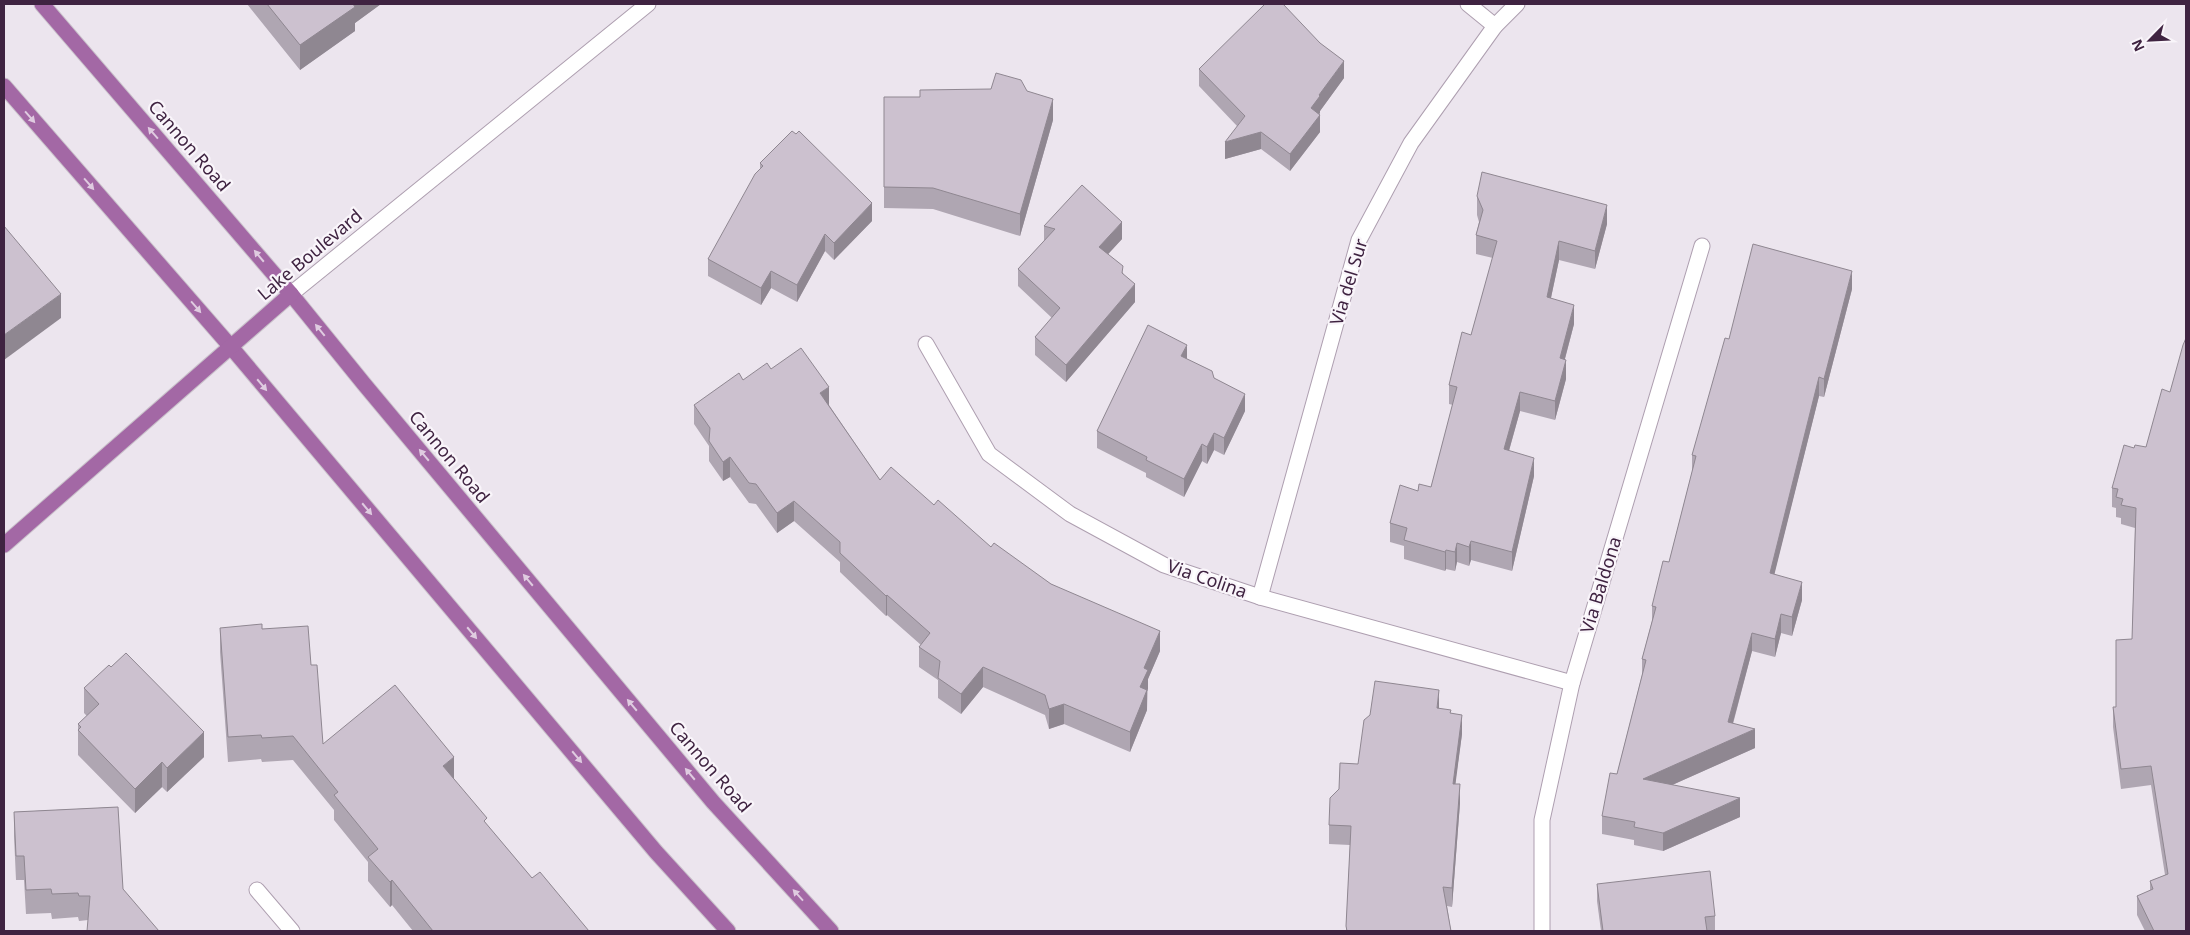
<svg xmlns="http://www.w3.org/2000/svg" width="2190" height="935" font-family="'Noto Sans',sans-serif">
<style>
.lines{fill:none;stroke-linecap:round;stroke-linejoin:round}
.minor-casing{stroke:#ae9fb0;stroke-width:17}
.major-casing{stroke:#c9c1ca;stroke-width:17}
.minor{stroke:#fff;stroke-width:15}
.major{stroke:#a368a5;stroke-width:15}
.wall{fill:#afa6b2}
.shaded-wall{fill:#8f8791}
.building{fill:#ccc1cf;stroke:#8f8791}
.oneway{fill:#dfcbe0}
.labels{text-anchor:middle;stroke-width:4.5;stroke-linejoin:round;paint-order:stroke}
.street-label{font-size:18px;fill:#3f2341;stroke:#f9f5fa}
</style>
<rect width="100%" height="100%" fill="#ece5ee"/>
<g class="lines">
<defs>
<g id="minor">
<path d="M 1468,4 L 1495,26"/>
<path d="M 291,294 L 648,4"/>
<path d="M 926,344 L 989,454 L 1070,514 L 1164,565 L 1260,597 L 1572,683"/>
<path d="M 1260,597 L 1359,240 L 1411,143 L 1495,26 L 1517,4"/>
<path d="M 257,890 L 292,931"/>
<path d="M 1542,931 L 1542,820 L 1572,683 L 1702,246"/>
</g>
<g id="major">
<path d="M 42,4 L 291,294 L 364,384 L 713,802 L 831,931"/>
<path d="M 4,86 L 231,347 L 656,852 L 728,931"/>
<path d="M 4,545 L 291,294"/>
</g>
</defs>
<use href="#minor" class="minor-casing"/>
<use href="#major" class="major-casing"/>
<use href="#minor" class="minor"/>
<use href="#major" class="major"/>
</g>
<g class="wall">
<path d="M 247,4 L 381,4 L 355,23 L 355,31 L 300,70 Z"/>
<path d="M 1199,69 L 1344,78 L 1320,111 L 1319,115 L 1320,132 L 1290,171 L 1261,149 L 1225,159 L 1237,126 L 1199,86 Z"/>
<path d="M 1027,91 L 1053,120 L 1020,236 L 933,209 L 884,208 L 884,97 L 920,97 Z"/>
<path d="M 760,163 L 872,221 L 834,260 L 825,251 L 797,302 L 771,288 L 761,305 L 708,276 L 708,259 L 760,170 Z"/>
<path d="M 1477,196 L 1607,224 L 1595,269 L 1559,260 L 1551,298 L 1574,324 L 1565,359 L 1566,379 L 1555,420 L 1520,411 L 1509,451 L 1534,476 L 1512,571 L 1471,560 L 1469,566 L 1457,562 L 1455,571 L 1446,569 L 1445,571 L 1404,559 L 1404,546 L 1390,542 L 1390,523 L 1418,491 L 1431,487 L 1453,405 L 1449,404 L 1449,385 L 1471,335 L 1493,258 L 1476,254 L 1476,235 L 1479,222 L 1477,215 Z"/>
<path d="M 1044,226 L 1122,239 L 1108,254 L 1123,273 L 1135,302 L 1066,382 L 1035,355 L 1035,337 L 1052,318 L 1018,286 L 1018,269 L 1044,241 Z"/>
<path d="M 1852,289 L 1824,397 L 1819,396 L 1774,574 L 1802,600 L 1792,636 L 1781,633 L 1775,657 L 1752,651 L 1733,724 L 1755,748 L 1672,785 L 1740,817 L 1663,851 L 1634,845 L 1634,840 L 1602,834 L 1602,816 L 1617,774 L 1642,675 L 1642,659 L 1652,621 L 1652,606 L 1669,562 L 1692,472 L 1692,455 L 1729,339 Z"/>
<path d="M 1187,359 L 1214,378 L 1245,411 L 1224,455 L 1214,450 L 1207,464 L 1202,461 L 1184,497 L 1146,477 L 1146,473 L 1097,448 L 1097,431 Z"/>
<path d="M 771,369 L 829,405 L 880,480 L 934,505 L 991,547 L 1051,584 L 1160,651 L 1148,679 L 1147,710 L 1130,752 L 1064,724 L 1049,729 L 1045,715 L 983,687 L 961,714 L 938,698 L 938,680 L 919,667 L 919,647 L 921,645 L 887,615 L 886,616 L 840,572 L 840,562 L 794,521 L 777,533 L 756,504 L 749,503 L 730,477 L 723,481 L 709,461 L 709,446 L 694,424 L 694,405 L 743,380 Z"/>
<path d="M 2170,392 L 2186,931 L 2145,931 L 2137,915 L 2137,896 L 2150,891 L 2150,881 L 2165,875 L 2151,785 L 2121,789 L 2113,727 L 2113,707 L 2116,707 L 2132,639 L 2135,528 L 2121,524 L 2121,518 L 2116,517 L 2116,508 L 2112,507 L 2112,488 L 2134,448 L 2146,447 Z"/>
<path d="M 220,628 L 262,629 L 311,665 L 323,744 L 454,779 L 487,825 L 532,878 L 589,931 L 413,931 L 392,905 L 390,907 L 368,881 L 368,862 L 334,820 L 334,810 L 293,760 L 262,762 L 261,759 L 228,762 L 220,652 Z"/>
<path d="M 84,688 L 204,757 L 167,792 L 162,787 L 135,813 L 78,755 L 78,724 L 87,716 L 84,713 Z"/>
<path d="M 1439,708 L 1451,713 L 1462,734 L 1455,784 L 1460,803 L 1452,907 L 1447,906 L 1451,931 L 1346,931 L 1350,845 L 1329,844 L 1329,825 L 1339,789 L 1358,764 Z"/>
<path d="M 118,807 L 88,920 L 79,921 L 78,917 L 52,919 L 51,913 L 26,914 L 24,880 L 16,880 L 14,836 L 14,812 Z"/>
<path d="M 1597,884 L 1715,916 L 1715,931 L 1601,931 L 1597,901 Z"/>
</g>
<g class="shaded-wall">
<path d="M 351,4 L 381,4 L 355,23 L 355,31 L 300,70 L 300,45 Z"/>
<path d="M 1344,61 L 1344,78 L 1320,111 L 1320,113 L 1311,126 L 1311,108 L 1319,95 Z"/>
<path d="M 1053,99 L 1053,120 L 1020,236 L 1020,214 Z"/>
<path d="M 1320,115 L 1320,132 L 1290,171 L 1290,154 Z"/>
<path d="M 1261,132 L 1261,149 L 1225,159 L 1225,142 Z"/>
<path d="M 872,203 L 872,221 L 834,260 L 834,243 Z"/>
<path d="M 1607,205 L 1607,224 L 1595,269 L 1595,251 Z"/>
<path d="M 1122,222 L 1122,239 L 1099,264 L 1099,247 Z"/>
<path d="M 825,234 L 825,251 L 797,302 L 797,285 Z"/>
<path d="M 1559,241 L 1559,260 L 1547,316 L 1547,297 Z"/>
<path d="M 771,271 L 771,288 L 761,305 L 761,288 Z"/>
<path d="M 1852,271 L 1852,289 L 1824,397 L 1824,379 Z"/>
<path d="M 1135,284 L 1135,302 L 1066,382 L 1066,365 Z"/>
<path d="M 61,294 L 61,318 L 4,360 L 4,335 Z"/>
<path d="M 1574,305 L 1574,324 L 1560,377 L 1560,358 Z"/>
<path d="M 1187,345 L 1187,363 L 1181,356 Z"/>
<path d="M 1566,360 L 1566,379 L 1555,420 L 1555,401 Z"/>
<path d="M 1819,377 L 1819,396 L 1770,592 L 1770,573 Z"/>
<path d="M 829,387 L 829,407 L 820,393 Z"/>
<path d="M 1520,392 L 1520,411 L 1504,468 L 1504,449 Z"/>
<path d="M 1245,394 L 1245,411 L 1224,455 L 1224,438 Z"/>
<path d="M 1214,433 L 1214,450 L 1207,464 L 1207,447 Z"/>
<path d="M 1202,444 L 1202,461 L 1184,497 L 1184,479 Z"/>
<path d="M 730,457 L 730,477 L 723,481 L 723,462 Z"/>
<path d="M 1534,458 L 1534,476 L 1512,571 L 1512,552 Z"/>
<path d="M 794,501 L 794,521 L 777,533 L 777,513 Z"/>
<path d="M 1471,541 L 1471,560 L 1469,566 L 1469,547 Z"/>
<path d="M 1457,543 L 1457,562 L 1455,571 L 1455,552 Z"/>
<path d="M 1446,550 L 1446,569 L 1445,571 L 1445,552 Z"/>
<path d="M 1802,582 L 1802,600 L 1792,636 L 1792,617 Z"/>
<path d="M 887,595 L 887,615 L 886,616 L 886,596 Z"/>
<path d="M 1781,614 L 1781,633 L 1775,657 L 1775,639 Z"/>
<path d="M 1160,631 L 1160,651 L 1148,679 L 1148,689 L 1140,707 L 1140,687 L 1144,668 Z"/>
<path d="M 1752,633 L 1752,651 L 1728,741 L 1728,722 Z"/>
<path d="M 983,667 L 983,687 L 961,714 L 961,694 Z"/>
<path d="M 1147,690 L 1147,710 L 1130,752 L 1130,732 Z"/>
<path d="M 1439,690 L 1439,709 L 1437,708 Z"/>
<path d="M 1064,704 L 1064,724 L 1049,729 L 1049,709 Z"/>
<path d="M 1462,715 L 1462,734 L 1453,803 L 1453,784 Z"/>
<path d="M 1755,729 L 1755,748 L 1643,798 L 1643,779 Z"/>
<path d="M 204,732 L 204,757 L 167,792 L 167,768 Z"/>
<path d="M 454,757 L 454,781 L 443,766 Z"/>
<path d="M 162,762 L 162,787 L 135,813 L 135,789 Z"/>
<path d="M 1460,784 L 1460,803 L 1452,907 L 1452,888 Z"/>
<path d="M 1740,798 L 1740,817 L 1663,851 L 1663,833 Z"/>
<path d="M 392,880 L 392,905 L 390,907 L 390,882 Z"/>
</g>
<g class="building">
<path d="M 267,4 L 353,4 L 355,7 L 300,45 Z"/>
<path d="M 1265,4 L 1283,4 L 1320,43 L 1344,61 L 1319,95 L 1320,96 L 1311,108 L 1320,115 L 1290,154 L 1261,132 L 1225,142 L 1245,116 L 1199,69 Z"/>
<path d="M 996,73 L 1021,80 L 1027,91 L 1053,99 L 1020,214 L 933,188 L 884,187 L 884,97 L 920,97 L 920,90 L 991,89 Z"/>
<path d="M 792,131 L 796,134 L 799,131 L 872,203 L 834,243 L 825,234 L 797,285 L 771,271 L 761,288 L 708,259 L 755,174 L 763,166 L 760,163 Z"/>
<path d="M 1482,172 L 1607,205 L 1595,251 L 1559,241 L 1547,297 L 1574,305 L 1560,358 L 1566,360 L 1555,401 L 1520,392 L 1504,449 L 1534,458 L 1512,552 L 1471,541 L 1469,547 L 1457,543 L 1455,552 L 1446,550 L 1445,552 L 1404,540 L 1407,528 L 1390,523 L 1400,485 L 1418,491 L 1419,484 L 1431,487 L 1457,387 L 1449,385 L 1462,332 L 1471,335 L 1497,241 L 1476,235 L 1483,210 L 1477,196 Z"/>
<path d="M 1082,185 L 1122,222 L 1099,247 L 1123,266 L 1122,273 L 1135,284 L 1066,365 L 1035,337 L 1060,308 L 1018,269 L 1055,229 L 1044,226 Z"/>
<path d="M 4,226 L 61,294 L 4,335 Z"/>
<path d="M 1753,244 L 1852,271 L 1824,379 L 1819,377 L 1770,573 L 1802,582 L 1792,617 L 1781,614 L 1775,639 L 1752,633 L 1728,722 L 1755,729 L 1643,779 L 1740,798 L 1663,833 L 1634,827 L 1635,822 L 1602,816 L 1610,773 L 1617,774 L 1646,660 L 1642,659 L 1656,607 L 1652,606 L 1663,561 L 1669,562 L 1696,456 L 1692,455 L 1725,338 L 1729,339 Z"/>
<path d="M 1148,325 L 1187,345 L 1181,356 L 1212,371 L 1214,378 L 1245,394 L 1224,438 L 1214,433 L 1207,447 L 1202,444 L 1184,479 L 1146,460 L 1147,457 L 1097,431 Z"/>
<path d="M 2186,338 L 2186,931 L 2154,931 L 2137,896 L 2153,889 L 2150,881 L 2168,874 L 2151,766 L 2121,769 L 2113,707 L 2116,707 L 2116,640 L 2132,639 L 2136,508 L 2121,505 L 2123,499 L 2116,497 L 2118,489 L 2112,488 L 2124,445 L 2134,448 L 2135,445 L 2146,447 L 2162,389 L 2170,392 L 2183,345 Z"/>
<path d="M 801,348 L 829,387 L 820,393 L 880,480 L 891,467 L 934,505 L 938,500 L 991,547 L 994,543 L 1051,584 L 1160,631 L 1144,668 L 1148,670 L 1140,687 L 1147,690 L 1130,732 L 1064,704 L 1049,709 L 1045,695 L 983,667 L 961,694 L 938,678 L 940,661 L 919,647 L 930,633 L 887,595 L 886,596 L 840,553 L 840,542 L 794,501 L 777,513 L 756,484 L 749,483 L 730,457 L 723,462 L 709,441 L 710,428 L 694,405 L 739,373 L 743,380 L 767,363 L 771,369 Z"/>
<path d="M 262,624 L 262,629 L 308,626 L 311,665 L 317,665 L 323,744 L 395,685 L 454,757 L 443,766 L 487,818 L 484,821 L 532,878 L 540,872 L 589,931 L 433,931 L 392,880 L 390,882 L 368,857 L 378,849 L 334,795 L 338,792 L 293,736 L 262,738 L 261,735 L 228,737 L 220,628 Z"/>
<path d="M 126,653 L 204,732 L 167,768 L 162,762 L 135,789 L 78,730 L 81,727 L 78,724 L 99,704 L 84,688 L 109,665 L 111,667 Z"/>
<path d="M 1375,681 L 1439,690 L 1437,708 L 1451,710 L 1450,713 L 1462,715 L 1453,784 L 1460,784 L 1452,888 L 1443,887 L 1451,931 L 1347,931 L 1346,926 L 1351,826 L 1329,825 L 1330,798 L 1339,789 L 1340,763 L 1358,764 L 1364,720 L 1370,715 Z"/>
<path d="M 118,807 L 123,889 L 159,931 L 87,931 L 90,896 L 79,896 L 78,893 L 52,894 L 51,889 L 26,890 L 24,856 L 16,856 L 14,812 Z"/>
<path d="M 1710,871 L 1715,916 L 1705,917 L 1707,931 L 1603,931 L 1597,884 Z"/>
</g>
<defs><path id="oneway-solid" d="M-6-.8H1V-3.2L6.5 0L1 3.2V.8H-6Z" transform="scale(1.25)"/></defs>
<g class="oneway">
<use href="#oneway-solid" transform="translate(30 117) rotate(49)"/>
<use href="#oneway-solid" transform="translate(153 133) rotate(-131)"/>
<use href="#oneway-solid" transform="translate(89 184) rotate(49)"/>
<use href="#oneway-solid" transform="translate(259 256) rotate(-130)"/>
<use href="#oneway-solid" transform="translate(196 307) rotate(49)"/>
<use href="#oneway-solid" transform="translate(320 330) rotate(-129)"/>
<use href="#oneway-solid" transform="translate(262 385) rotate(50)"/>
<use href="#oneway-solid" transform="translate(424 455) rotate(-130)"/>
<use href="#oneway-solid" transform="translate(367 509) rotate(50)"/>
<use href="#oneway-solid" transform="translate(528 580) rotate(-130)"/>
<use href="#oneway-solid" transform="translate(472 633) rotate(50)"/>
<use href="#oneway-solid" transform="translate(632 705) rotate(-130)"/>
<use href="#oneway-solid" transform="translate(577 757) rotate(50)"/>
<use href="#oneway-solid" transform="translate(690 774) rotate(-130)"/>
<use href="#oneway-solid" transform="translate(798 895) rotate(-132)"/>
</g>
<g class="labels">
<g class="street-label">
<text transform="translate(189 146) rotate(49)" y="6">Cannon Road</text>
<text transform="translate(310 255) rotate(-40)" y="6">Lake Boulevard</text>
<text transform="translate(1349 282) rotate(-73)" y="6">Via del Sur</text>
<text transform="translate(449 457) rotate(50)" y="6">Cannon Road</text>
<text transform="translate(1207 579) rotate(19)" y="6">Via Colina</text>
<text transform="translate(1601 585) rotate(-73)" y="6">Via Baldona</text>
<text transform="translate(710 767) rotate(49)" y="6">Cannon Road</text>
</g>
</g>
<rect width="2190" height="935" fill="none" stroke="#3f2341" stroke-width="10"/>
<g transform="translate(2150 40) rotate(246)" stroke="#f9f5fa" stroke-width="4" paint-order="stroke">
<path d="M0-4L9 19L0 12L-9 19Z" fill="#3f2341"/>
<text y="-8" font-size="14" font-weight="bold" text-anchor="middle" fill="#3f2341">N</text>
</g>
</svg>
